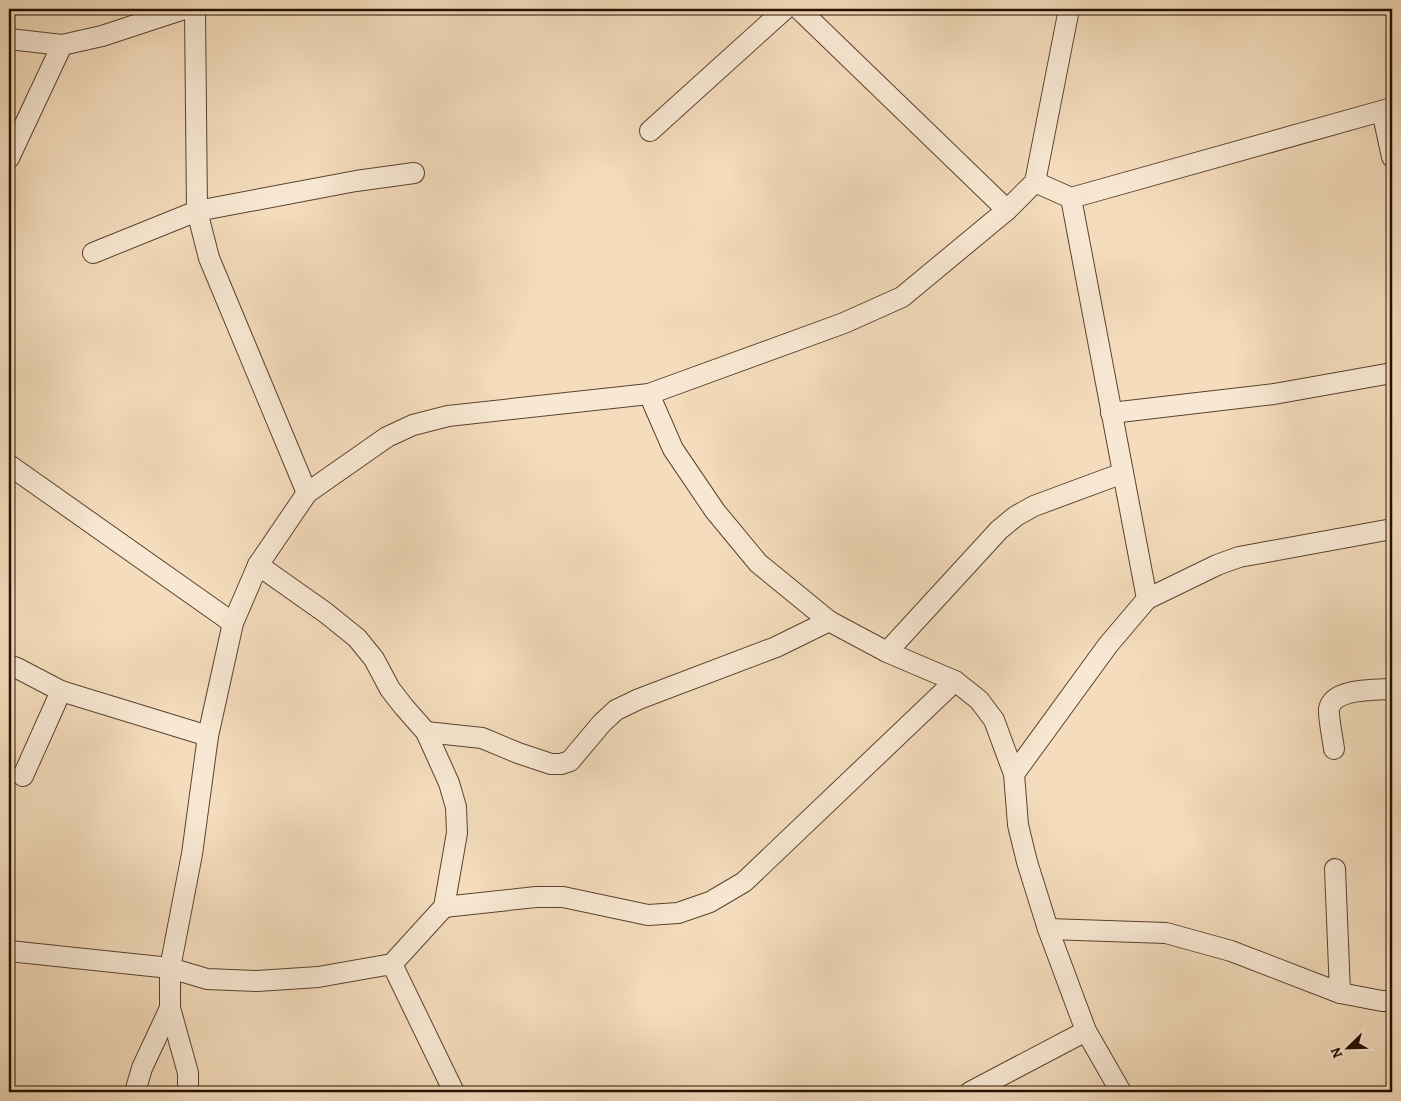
<svg xmlns="http://www.w3.org/2000/svg" width="1401" height="1101" font-family="Alegreya,serif">
<style>
.lines{fill:none;stroke-linecap:round;stroke-linejoin:round}
.minor-casing{stroke:#5a432f;stroke-width:22}
.minor{stroke:#f8e8d3;stroke-width:20}
</style>
<rect width="100%" height="100%" fill="#f4dcbc"/>
<filter id="stains"><feTurbulence type="fractalNoise" baseFrequency=".004" numOctaves="4"/><feColorMatrix values="0 0 0 0 .2 0 0 0 0 .09 0 0 0 0 .02 0 0 0 .5 -.17"/></filter>
<radialGradient id="worn" r=".72"><stop offset=".6" stop-color="#630" stop-opacity="0"/><stop offset="1" stop-color="#630" stop-opacity=".3"/></radialGradient>
<g class="lines">
<defs>
<g id="minor">
<path d="M 195,9 L 197,211 L 209,258 L 307,493"/>
<path d="M 799,9 L 1007,210"/>
<path d="M 9,39 L 62,45 L 102,36 L 184,9"/>
<path d="M 1382,111 L 1392,157"/>
<path d="M 650,131 L 785,9"/>
<path d="M 9,158 L 62,45"/>
<path d="M 1035,182 L 1071,198"/>
<path d="M 93,253 L 197,211 L 356,181 L 414,173"/>
<path d="M 649,394 L 673,449 L 715,511 L 758,563 L 829,621 L 887,652 L 999,530 L 1016,516 L 1034,506 L 1123,473"/>
<path d="M 1111,413 L 1274,394 L 1392,373"/>
<path d="M 9,465 L 233,623"/>
<path d="M 258,565 L 326,613 L 357,638 L 374,659 L 390,689 L 404,707 L 426,732 L 449,783 L 456,807 L 457,833 L 444,907 L 392,964"/>
<path d="M 1147,599 L 1217,565 L 1239,557 L 1392,529"/>
<path d="M 887,652 L 955,681 L 979,700 L 994,720 L 1014,774"/>
<path d="M 9,665 L 17,668 L 61,691 L 208,736"/>
<path d="M 426,732 L 482,738 L 518,753 L 551,764 L 561,764 L 570,761 L 602,723 L 616,710 L 639,699 L 776,647 L 829,621"/>
<path d="M 1334,749 C 1333,740 1328,716 1329,709 C 1333,688 1376,690 1392,689"/>
<path d="M 23,776 L 61,691"/>
<path d="M 1335,869 L 1340,993"/>
<path d="M 444,907 L 536,897 L 563,897 L 648,915 L 678,913 L 710,902 L 744,882 L 955,681"/>
<path d="M 1048,929 L 1166,933 L 1231,951 L 1340,993 L 1382,1001 L 1392,1001"/>
<path d="M 9,951 L 170,968 L 207,979 L 257,981 L 318,977 L 392,964 L 454,1092"/>
<path d="M 135,1092 L 142,1068 L 170,1008"/>
<path d="M 188,1092 L 188,1073 L 170,1008 L 170,968 L 192,854 L 208,736 L 233,623 L 258,565 L 307,493 L 387,437 L 413,425 L 448,416 L 649,394 L 844,323 L 902,297 L 1007,210 L 1035,182 L 1069,9"/>
<path d="M 970,1092 L 1086,1031"/>
<path d="M 1121,1092 L 1086,1031 L 1048,929 L 1027,862 L 1018,825 L 1014,774 L 1108,645 L 1147,599 L 1071,198 L 1392,108"/>
</g>
</defs>
<use href="#minor" class="minor-casing"/>
<use href="#minor" class="minor"/>
</g>
<rect width="1401" height="1101" fill="none" stroke="#f4dcbc" stroke-width="30"/>
<rect x="10" y="10" width="1381" height="1081" fill="none" stroke="#271000" stroke-width="2.5"/>
<rect x="15" y="15" width="1371" height="1071" fill="none" stroke="#271000"/>
<g transform="translate(1348 1048) rotate(247)" stroke="#f8e8d3" stroke-width="4" paint-order="stroke">
<path d="M0-4L9 19L0 12L-9 19Z" fill="#271000"/>
<text y="-8" font-size="14" font-weight="bold" text-anchor="middle" fill="#271000">N</text>
</g>
<rect width="100%" height="100%" filter="url(#stains)"/>
<rect width="100%" height="100%" fill="url(#worn)"/>
</svg>
